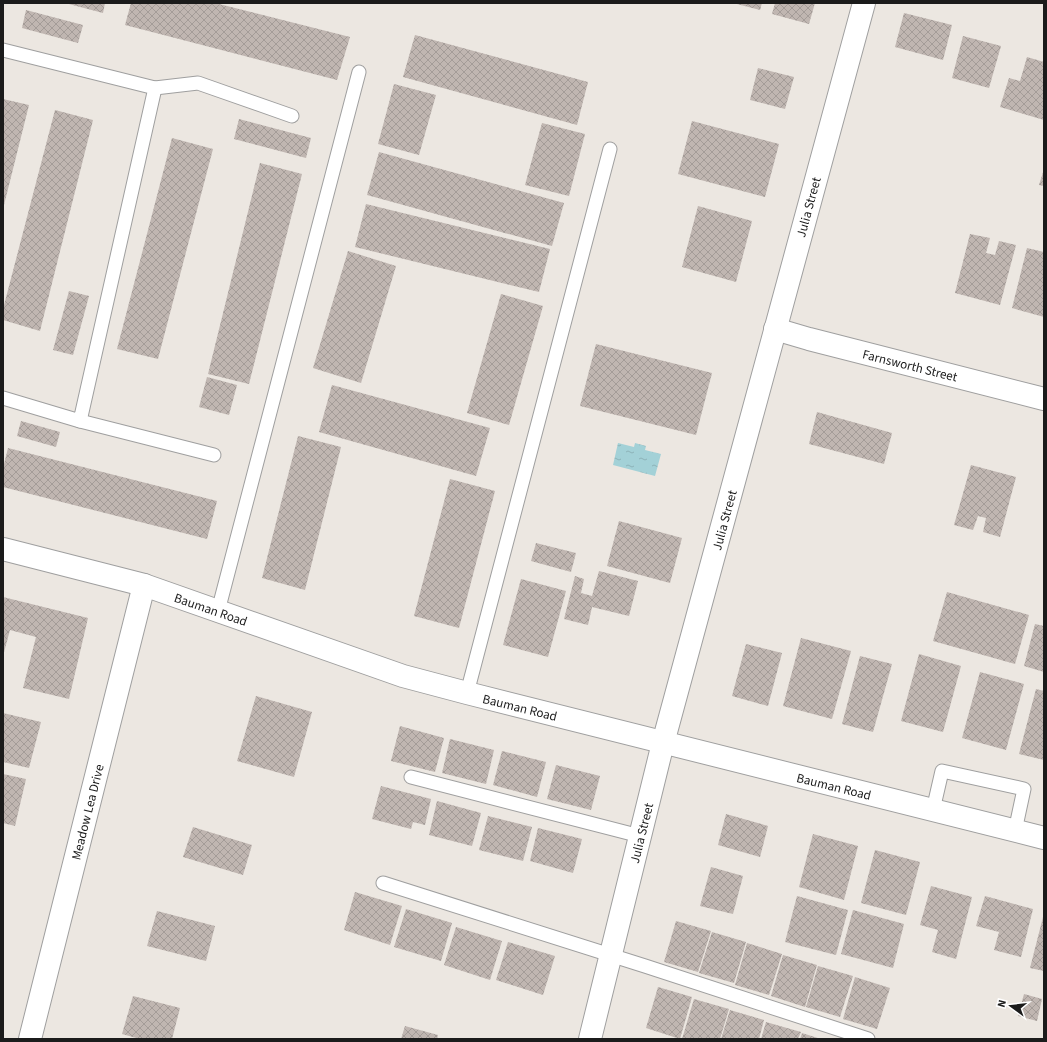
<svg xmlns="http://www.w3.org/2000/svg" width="1047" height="1042" font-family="'Source Sans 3',sans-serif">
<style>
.water{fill:url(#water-ripples)}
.building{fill:url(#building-cross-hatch)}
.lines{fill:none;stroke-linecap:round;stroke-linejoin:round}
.service-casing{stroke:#9f9f9f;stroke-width:15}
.minor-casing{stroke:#9f9f9f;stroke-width:24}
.tertiary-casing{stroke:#9f9f9f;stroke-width:24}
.service{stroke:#fff;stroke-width:13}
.minor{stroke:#fff;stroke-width:22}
.tertiary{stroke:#fff;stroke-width:22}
.labels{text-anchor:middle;stroke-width:3;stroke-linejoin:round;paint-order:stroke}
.street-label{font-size:13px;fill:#1b1b1b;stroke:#fff}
</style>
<defs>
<pattern id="water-ripples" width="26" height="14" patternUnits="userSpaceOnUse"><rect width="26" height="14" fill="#a3d1d7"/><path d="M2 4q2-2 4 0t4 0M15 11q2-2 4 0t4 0" fill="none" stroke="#8cb3b8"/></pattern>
<pattern id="building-cross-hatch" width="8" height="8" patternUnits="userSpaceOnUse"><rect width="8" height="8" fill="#c0b6b1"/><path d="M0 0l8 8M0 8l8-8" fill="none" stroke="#a49c98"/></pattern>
</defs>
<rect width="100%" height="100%" fill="#ece7e1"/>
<path class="water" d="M 618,443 L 634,447 L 635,443 L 646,446 L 645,450 L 661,454 L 655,476 L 613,465 Z"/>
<g class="building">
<path d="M 65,3 L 105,3 L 103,13 Z"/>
<path d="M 131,3 L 215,3 L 350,37 L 337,80 L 125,25 Z"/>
<path d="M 733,3 L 762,3 L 760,10 Z"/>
<path d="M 775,3 L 815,3 L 809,24 L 772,14 Z"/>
<path d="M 26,10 L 83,25 L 78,43 L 22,28 Z"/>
<path d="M 904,13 L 952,25 L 943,60 L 895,47 Z"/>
<path d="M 415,35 L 588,82 L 577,125 L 403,77 Z"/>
<path d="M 963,36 L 1001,46 L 989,88 L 952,78 Z"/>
<path d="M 1027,57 L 1044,62 L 1044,120 L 1000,107 L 1009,78 L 1020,81 Z"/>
<path d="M 758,68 L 794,77 L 785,109 L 750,100 Z"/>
<path d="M 394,84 L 436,95 L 419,155 L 378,144 Z"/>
<path d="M 3,99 L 29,105 L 4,205 L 3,205 Z"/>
<path d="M 55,110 L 93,120 L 40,331 L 3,320 L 3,309 Z"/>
<path d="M 239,119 L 311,138 L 306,158 L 234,139 Z"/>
<path d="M 692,121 L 779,144 L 765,197 L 678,174 Z"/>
<path d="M 542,123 L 585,134 L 569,196 L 525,185 Z"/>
<path d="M 172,138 L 213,149 L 158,359 L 117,349 Z"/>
<path d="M 379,152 L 564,203 L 552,246 L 367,195 Z"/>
<path d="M 260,163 L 302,174 L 249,384 L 208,374 Z"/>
<path d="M 1044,169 L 1044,186 L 1039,185 Z"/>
<path d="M 366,204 L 550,249 L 539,292 L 355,247 Z"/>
<path d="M 698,206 L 752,221 L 736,282 L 682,267 Z"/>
<path d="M 970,234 L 990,238 L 986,253 L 995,255 L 999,241 L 1016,245 L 1000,305 L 955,293 Z"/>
<path d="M 1027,248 L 1044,252 L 1044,317 L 1012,308 Z"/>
<path d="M 348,251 L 396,266 L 361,383 L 313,368 Z"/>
<path d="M 69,291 L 89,296 L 73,355 L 53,350 Z"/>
<path d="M 501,294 L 543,306 L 509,425 L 467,413 Z"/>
<path d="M 596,344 L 712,373 L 696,435 L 580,406 Z"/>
<path d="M 207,377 L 237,385 L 229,415 L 199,407 Z"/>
<path d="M 332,385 L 490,428 L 476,476 L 319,432 Z"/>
<path d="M 817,412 L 892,433 L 884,464 L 809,444 Z"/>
<path d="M 21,421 L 60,432 L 56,447 L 17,436 Z"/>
<path d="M 298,436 L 341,447 L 305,590 L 262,578 Z"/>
<path d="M 8,448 L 217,501 L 207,539 L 3,487 L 3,468 Z"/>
<path d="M 971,465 L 1016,477 L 1000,537 L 983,532 L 986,518 L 978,516 L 973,530 L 954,525 Z"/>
<path d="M 450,479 L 495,491 L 459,628 L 414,616 Z"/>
<path d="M 619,521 L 682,538 L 670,583 L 607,566 Z"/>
<path d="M 536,543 L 576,553 L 571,572 L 531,561 Z"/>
<path d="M 599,571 L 638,581 L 629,616 L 592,607 L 588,625 L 564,619 L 575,576 L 584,579 L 581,593 L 592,596 Z"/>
<path d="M 521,579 L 566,591 L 548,657 L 503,645 Z"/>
<path d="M 947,592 L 1029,615 L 1015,664 L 933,641 Z"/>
<path d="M 3,597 L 88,618 L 69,699 L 23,688 L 36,637 L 10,630 L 3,656 Z"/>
<path d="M 1035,624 L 1044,626 L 1044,672 L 1024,666 Z"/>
<path d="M 801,638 L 851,651 L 832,719 L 783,706 Z"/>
<path d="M 746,644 L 782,653 L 768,706 L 732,696 Z"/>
<path d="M 919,654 L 961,666 L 943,732 L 901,721 Z"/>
<path d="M 860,656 L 892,664 L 873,732 L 842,724 Z"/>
<path d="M 980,672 L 1024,684 L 1006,750 L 962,738 Z"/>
<path d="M 1036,689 L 1044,691 L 1044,760 L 1019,754 Z"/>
<path d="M 256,696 L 312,712 L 294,777 L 237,761 Z"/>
<path d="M 3,713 L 41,722 L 29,768 L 3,762 Z"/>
<path d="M 400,726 L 444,738 L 435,772 L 391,761 Z"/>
<path d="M 450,739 L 494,750 L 486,784 L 442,773 Z"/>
<path d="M 502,751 L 546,762 L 537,797 L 493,785 Z"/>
<path d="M 556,765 L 600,776 L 591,810 L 547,799 Z"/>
<path d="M 3,774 L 26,779 L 15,826 L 3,823 Z"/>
<path d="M 381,786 L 431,799 L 425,825 L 413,822 L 411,829 L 372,819 Z"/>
<path d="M 437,801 L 481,813 L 472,846 L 429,835 Z"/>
<path d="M 726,814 L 768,826 L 760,857 L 718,845 Z"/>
<path d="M 488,816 L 532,827 L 523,861 L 479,850 Z"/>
<path d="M 193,827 L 252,845 L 243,875 L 183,857 Z"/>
<path d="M 538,828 L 582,839 L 573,873 L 530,861 Z"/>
<path d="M 813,834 L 858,846 L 844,900 L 799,887 Z"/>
<path d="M 875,850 L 920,862 L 906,915 L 861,903 Z"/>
<path d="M 711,867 L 743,876 L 733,914 L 700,906 Z"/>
<path d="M 931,886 L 972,897 L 956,959 L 932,952 L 938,930 L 920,925 Z"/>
<path d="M 355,892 L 402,906 L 390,945 L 344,930 Z"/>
<path d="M 797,896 L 848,910 L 836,955 L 785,942 Z"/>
<path d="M 985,896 L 1033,909 L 1021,957 L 994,950 L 999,932 L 976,926 Z"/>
<path d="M 406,909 L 452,923 L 441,961 L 394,947 Z"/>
<path d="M 853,910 L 904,924 L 893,968 L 841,954 Z"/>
<path d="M 157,911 L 215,926 L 206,961 L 147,946 Z"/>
<path d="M 1043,917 L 1044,917 L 1044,971 L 1030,968 Z"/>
<path d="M 676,921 L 711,931 L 698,972 L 664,962 Z"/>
<path d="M 456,927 L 502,941 L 490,980 L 444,965 Z"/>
<path d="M 712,932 L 746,942 L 734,983 L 699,973 Z"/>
<path d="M 508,942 L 555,956 L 543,995 L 496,980 Z"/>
<path d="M 747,943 L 782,954 L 769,995 L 735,985 Z"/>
<path d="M 783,955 L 817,965 L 805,1007 L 771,996 Z"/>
<path d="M 818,966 L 853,976 L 840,1017 L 806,1007 Z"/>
<path d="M 855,977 L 890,988 L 877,1029 L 843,1019 Z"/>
<path d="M 658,987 L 692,997 L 680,1039 L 646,1028 Z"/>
<path d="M 1024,994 L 1042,999 L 1037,1021 L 1018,1016 Z"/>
<path d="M 133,996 L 180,1008 L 172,1039 L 140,1039 L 122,1034 Z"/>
<path d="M 694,999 L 729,1009 L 720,1039 L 682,1039 Z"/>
<path d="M 730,1010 L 764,1020 L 759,1039 L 721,1039 Z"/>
<path d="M 766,1022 L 801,1032 L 798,1039 L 761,1039 Z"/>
<path d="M 405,1026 L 438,1035 L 437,1039 L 401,1039 Z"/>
<path d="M 802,1033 L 821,1039 L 800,1039 Z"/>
</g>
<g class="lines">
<defs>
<g id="service">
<path d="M 3,50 L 155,88 L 80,421 L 3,398"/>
<path d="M 155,88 L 198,83 L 292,116"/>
<path d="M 80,421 L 214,455"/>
<path d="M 218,611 L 359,72"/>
<path d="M 467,693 L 610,149"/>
<path d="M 411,777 L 640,836"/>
<path d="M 933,810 L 942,771 L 1024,789 L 1015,831"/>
<path d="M 383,883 L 645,966 L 868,1039"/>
</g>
<g id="minor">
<path d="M 775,329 L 809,339 L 1044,399"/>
<path d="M 30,1039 L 144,585"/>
<path d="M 590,1039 L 663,743 L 864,3"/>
</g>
<path id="tertiary" d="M 3,549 L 144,585 L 403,676 L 467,693 L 1044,838"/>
</defs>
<use href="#service" class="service-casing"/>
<use href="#minor" class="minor-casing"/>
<use href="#tertiary" class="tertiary-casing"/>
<use href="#service" class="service"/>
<use href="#minor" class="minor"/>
<use href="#tertiary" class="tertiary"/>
</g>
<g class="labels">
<g class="street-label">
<text transform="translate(808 207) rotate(-75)" y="5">Julia Street</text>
<text transform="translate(910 365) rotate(14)" y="5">Farnsworth Street</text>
<text transform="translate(724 520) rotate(-75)" y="5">Julia Street</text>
<text transform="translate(211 609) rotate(19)" y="5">Bauman Road</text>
<text transform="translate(520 707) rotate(14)" y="5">Bauman Road</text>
<text transform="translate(834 786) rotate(14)" y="5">Bauman Road</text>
<text transform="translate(87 812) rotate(-76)" y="5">Meadow Lea Drive</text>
<text transform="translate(641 833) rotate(-76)" y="5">Julia Street</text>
</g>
</g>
<rect width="1047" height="1042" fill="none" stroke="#1b1b1b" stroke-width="8"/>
<g transform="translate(1011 1006) rotate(285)" stroke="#ffffff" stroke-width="3" paint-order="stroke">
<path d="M0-3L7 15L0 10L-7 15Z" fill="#1b1b1b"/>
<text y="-6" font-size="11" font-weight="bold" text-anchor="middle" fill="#1b1b1b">N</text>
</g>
</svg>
